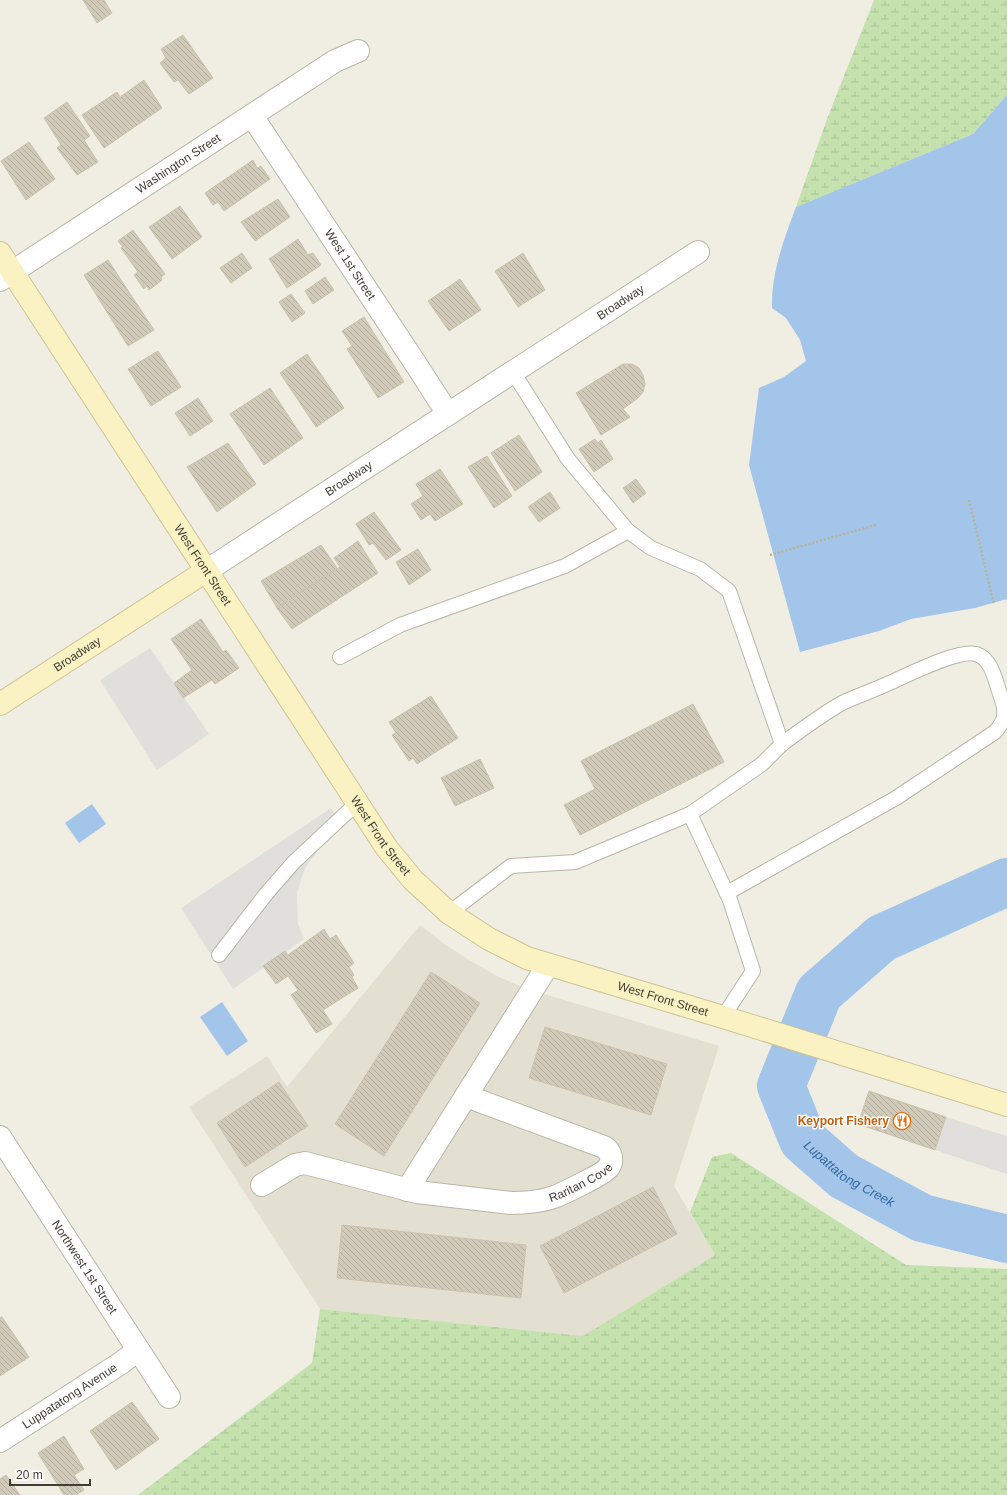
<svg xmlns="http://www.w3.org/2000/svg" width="1007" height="1495" font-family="Helvetica,sans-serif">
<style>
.residential{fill:#e3e0d1}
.wetland{fill:url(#wetland-marsh)}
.parking{fill:#e1dfdb}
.water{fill:#a3c5e9}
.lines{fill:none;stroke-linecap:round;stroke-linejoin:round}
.river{stroke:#a3c5e9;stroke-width:48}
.building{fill:url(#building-back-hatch);stroke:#cbc2ad}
.service-casing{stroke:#bab6a7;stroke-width:16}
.minor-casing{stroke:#bab6a7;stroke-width:24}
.secondary-casing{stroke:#cdc496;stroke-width:24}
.path{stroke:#bbb399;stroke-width:2.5;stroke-dasharray:2 2;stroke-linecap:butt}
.service{stroke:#fff;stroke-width:14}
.minor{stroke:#fff;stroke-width:22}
.secondary{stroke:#faf2c3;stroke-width:22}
.labels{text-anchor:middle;stroke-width:3;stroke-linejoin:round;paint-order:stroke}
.street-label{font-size:12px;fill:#413d34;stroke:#fff}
.food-label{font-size:12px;font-weight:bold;fill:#c56008;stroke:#fff;text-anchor:end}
.water-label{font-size:13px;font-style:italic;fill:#376aa3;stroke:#fff}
</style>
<defs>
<pattern id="wetland-marsh" width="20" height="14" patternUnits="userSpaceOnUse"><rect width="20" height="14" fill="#c5e2ae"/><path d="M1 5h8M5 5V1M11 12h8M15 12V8" fill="none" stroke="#aac396"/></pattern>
<pattern id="building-back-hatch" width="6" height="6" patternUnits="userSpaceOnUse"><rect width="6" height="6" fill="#d0cab9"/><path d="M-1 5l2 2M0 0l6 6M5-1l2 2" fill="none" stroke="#b4aea0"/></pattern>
</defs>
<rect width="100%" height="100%" fill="#f0ede3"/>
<path class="residential" d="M 420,925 L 443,943 L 469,960 L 495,975 L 524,988 L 719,1046 L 674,1186 L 715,1255 L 583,1336 L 320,1309 L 189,1107 L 267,1056 L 287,1087 Z"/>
<g class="wetland">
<path d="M 874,0 L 1007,0 L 1007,95 L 973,134 L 796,207 L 827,119 Z"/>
<path d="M 731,1153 L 906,1265 L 1007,1269 L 1007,1495 L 138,1495 L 312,1363 L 320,1309 L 583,1336 L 715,1255 L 690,1212 L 712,1157 Z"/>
</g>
<g class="parking">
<path d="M 150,648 L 209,734 L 157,770 L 100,680 Z"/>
<path d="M 331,808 L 342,825 L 319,849 L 305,868 L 297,893 L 298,924 L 304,939 L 233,989 L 181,908 Z"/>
<path d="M 946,1117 L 1007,1136 L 1007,1174 L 935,1150 Z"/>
</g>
<g class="water">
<path d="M 1007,95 L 1007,599 L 975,608 L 911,619 L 879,631 L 800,652 L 749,465 L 759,388 L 784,377 L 806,361 L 800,340 L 786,318 L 772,308 C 771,273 784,239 796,207 L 973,134 Z"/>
<path d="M 92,804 L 106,824 L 79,843 L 65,823 Z"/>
<path d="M 222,1002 L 248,1041 L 227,1056 L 200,1017 Z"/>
</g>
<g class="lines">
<path class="river" id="s1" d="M 1007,882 L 882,938 L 819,993 L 781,1086 L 803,1140 L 844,1176 L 922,1218 L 1007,1239"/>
</g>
<g class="building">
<path d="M 83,0 L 104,0 L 112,13 L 97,23 Z"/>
<path d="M 183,35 L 213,78 L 189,94 L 178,80 L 174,82 L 160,63 L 166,58 L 161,49 Z"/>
<path d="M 144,80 L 162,108 L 104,148 L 82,115 L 117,92 L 120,97 Z"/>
<path d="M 67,102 L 90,136 L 84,140 L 98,162 L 77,175 L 57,148 L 61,145 L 44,118 Z"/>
<path d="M 29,142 L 55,179 L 26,200 L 1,161 Z"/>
<path d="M 253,160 L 257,168 L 261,166 L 270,179 L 224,211 L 218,202 L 213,205 L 205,193 Z"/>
<path d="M 278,199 L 290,217 L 255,241 L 241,222 Z"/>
<path d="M 180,206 L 202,237 L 172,259 L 149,227 Z"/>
<path d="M 133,230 L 165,274 L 161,277 L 162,280 L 149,290 L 147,286 L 144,289 L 134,275 L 138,272 L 121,248 L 123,247 L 118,241 Z"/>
<path d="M 298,239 L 308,255 L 313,253 L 321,265 L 287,288 L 269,259 Z"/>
<path d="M 242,253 L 252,268 L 231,283 L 220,268 Z"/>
<path d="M 523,253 L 545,290 L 518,307 L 495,271 Z"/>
<path d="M 108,260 L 154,330 L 128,346 L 84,275 Z"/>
<path d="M 325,277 L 334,290 L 313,304 L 305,291 Z"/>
<path d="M 460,279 L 481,310 L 449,331 L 428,301 Z"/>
<path d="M 291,294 L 305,313 L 292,322 L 279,302 Z"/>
<path d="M 364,317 L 404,382 L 378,398 L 347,349 L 352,346 L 342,331 Z"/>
<path d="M 158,351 L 181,387 L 151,406 L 128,369 Z"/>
<path d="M 307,354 L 344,408 L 316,427 L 280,373 Z"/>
<path d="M 623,364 L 632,364 L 639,368 L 643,375 L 645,384 L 643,392 L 638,398 L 623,409 L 630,417 L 601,435 L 576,393 Z"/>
<path d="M 270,388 L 303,438 L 264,465 L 230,414 Z"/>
<path d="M 198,398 L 213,421 L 190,436 L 175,413 Z"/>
<path d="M 519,435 L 542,472 L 515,491 L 491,453 Z"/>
<path d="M 595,439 L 598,443 L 601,440 L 613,459 L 594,472 L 579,449 Z"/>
<path d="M 228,443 L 256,484 L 217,512 L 187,467 Z"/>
<path d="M 487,456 L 512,496 L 494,508 L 468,467 Z"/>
<path d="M 440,469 L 463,504 L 435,521 L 430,514 L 421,520 L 411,504 L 423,496 L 416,484 Z"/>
<path d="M 636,479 L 646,493 L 633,503 L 623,488 Z"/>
<path d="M 550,492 L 560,508 L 539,522 L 528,507 Z"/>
<path d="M 374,512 L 401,550 L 386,560 L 373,543 L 369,545 L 356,524 Z"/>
<path d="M 358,541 L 378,573 L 292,629 L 277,608 L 340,567 L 334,558 Z"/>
<path d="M 321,545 L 337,568 L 277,608 L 261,581 Z"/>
<path d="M 418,549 L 431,570 L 409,585 L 396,562 Z"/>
<path d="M 201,619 L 223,652 L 226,650 L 239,668 L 215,684 L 212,680 L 183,698 L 174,683 L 192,670 L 171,639 Z"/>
<path d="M 431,696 L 458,738 L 417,764 L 413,758 L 409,761 L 392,735 L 396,733 L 389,722 Z"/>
<path d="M 693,704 L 724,762 L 580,835 L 564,805 L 595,789 L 581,761 Z"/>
<path d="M 480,759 L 494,788 L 455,806 L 441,778 Z"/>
<path d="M 324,929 L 330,939 L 336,935 L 354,963 L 349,967 L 354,975 L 352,977 L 358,988 L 323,1010 L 332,1024 L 316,1033 L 291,995 L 298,990 L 288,976 L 276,984 L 263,966 L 285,951 L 288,955 Z"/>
<path d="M 431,972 L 480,1003 L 384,1156 L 335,1124 Z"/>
<path d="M 545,1027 L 667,1064 L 651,1115 L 529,1078 Z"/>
<path d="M 279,1082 L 308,1126 L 245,1167 L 217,1123 Z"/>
<path d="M 869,1091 L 946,1117 L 935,1150 L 858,1124 Z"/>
<path d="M 653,1187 L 677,1234 L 564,1293 L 540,1246 Z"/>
<path d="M 342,1225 L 526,1245 L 521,1298 L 337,1278 Z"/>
<path d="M 2,1317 L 29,1357 L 0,1376 L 0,1318 Z"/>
<path d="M 132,1402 L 159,1439 L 116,1470 L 90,1431 Z"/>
<path d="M 64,1436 L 84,1469 L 74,1475 L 84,1490 L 76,1495 L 64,1495 L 38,1453 Z"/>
<path d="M 6,1475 L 20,1495 L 0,1495 L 0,1479 Z"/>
</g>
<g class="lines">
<defs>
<g id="service">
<path d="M 340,657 L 400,625 L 565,566 L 628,531"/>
<path d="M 690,814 L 730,900 L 753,971 L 723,1017"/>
<path d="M 727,893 L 896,798 L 995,732 C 1007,719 1006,710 1000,694 C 995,680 992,659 976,654 C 958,649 906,676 887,684 C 872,691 857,696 842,703 C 821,715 801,730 782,744"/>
<path d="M 449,913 L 511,866 L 575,862 L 690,814 L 762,764 L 782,744 L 729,591 L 700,569 L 651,548 L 628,531 L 568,459 L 513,372"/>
<path d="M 219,955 L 266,894 L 294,862 L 357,803"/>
</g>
<g id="minor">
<path id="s2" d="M 252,116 L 417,366 L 448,414"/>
<path id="s3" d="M 0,280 L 335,61 L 358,51"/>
<path id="s4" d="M 206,571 L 698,252"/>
<path id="s5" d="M 0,1137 L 169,1397"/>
<path id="s6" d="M 262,1185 L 295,1165 L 305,1163 L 417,1192 L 511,1203 C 525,1203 540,1202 554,1197 C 562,1194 604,1174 608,1168 C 614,1161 611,1151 604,1147 L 466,1096"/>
<path d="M 407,1190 L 548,965"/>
<path id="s7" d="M 0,1441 L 121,1363 L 138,1350"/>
</g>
<g id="secondary">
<path id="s8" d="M 0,253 L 386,847 L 413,880 L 449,913 L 489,939 L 527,958 L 723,1017 L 1007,1105"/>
<path id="s9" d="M 0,704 L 206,571"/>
</g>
</defs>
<use href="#service" class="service-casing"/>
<use href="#minor" class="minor-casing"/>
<use href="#secondary" class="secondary-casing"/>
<g class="path">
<path d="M 969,500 L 994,604"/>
<path d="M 770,555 L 876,525"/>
</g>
<use href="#service" class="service"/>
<use href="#minor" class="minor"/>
<use href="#secondary" class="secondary"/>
</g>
<defs>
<symbol id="restaurant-ring" viewBox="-11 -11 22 22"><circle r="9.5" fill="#fff" stroke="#e8710a" stroke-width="1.5"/><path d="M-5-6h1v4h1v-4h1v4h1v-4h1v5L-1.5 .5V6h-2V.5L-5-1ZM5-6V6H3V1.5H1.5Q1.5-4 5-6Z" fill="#e8710a"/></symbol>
</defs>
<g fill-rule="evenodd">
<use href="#restaurant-ring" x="892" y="1111" width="20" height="20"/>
</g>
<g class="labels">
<g class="street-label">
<text dy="4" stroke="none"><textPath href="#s3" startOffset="213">Washington Street</textPath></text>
<text dy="4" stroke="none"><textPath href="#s2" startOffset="178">West 1st Street</textPath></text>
<text dy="4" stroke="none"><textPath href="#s4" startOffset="494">Broadway</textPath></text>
<text dy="4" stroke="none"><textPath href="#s4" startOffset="170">Broadway</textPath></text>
<text dy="4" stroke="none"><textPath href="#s8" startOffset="372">West Front Street</textPath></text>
<text dy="4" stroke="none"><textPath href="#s9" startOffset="92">Broadway</textPath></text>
<text dy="4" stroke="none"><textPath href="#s8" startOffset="696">West Front Street</textPath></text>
<text dy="4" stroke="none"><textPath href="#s8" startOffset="1032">West Front Street</textPath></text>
<text dy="4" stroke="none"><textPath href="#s6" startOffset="333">Raritan Cove</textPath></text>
<text dy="4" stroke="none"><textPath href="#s5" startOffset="155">Northwest 1st Street</textPath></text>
<text dy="4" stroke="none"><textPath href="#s7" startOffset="83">Luppatatong Avenue</textPath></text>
</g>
<g class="food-label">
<text x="889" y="1125">Keyport Fishery</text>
</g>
<g class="water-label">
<text dy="5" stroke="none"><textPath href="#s1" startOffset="437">Lupattatong Creek</textPath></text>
</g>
</g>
<path d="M10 1479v6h80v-6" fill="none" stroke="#413d34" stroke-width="2"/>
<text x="16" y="1479" font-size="12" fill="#413d34" stroke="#ffffff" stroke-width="3" paint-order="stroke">20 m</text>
</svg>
